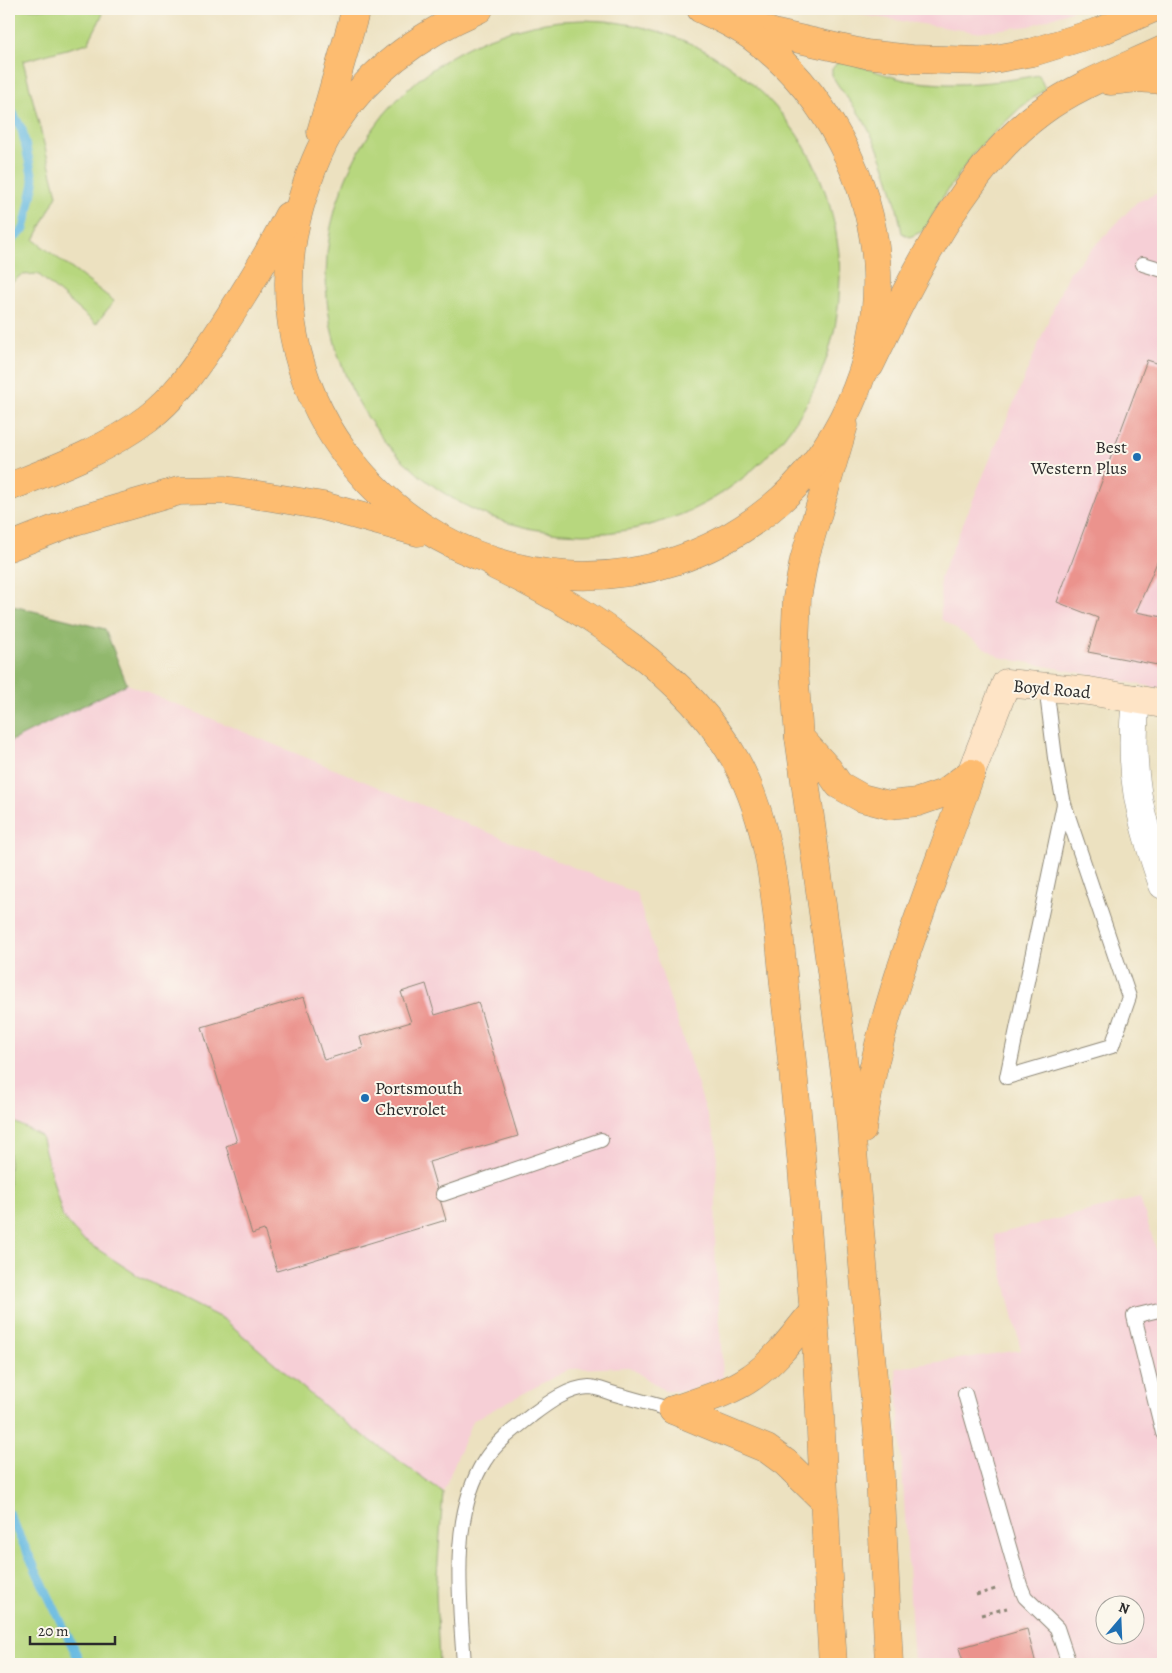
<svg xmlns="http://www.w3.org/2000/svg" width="1172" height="1673" font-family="Alegreya,serif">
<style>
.built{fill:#f6cfd6;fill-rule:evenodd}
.green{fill:#b7d77e;stroke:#718154}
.forest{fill:#91b86d;stroke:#5e724c}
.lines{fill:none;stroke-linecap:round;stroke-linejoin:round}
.stream{stroke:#65b9e1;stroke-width:9}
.building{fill:#eb938d}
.lane-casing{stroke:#8c8676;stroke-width:16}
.street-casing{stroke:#8c8676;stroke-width:29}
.secondary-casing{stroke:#8c8676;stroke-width:29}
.primary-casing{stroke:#8c8676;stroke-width:29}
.highway-casing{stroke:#8c8676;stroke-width:29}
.path{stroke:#8c8676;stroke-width:3;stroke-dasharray:4 4;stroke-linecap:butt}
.lane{stroke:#fff;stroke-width:14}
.street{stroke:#fff;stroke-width:28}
.secondary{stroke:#fee4c6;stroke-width:28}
.primary{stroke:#fdbc70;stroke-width:28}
.highway{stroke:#fdbc70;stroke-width:28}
.poi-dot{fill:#1f6fb2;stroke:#fbf7ec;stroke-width:2}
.labels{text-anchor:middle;stroke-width:4;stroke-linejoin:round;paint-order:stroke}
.poi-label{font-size:18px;fill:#2b2b2b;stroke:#fbf7ec;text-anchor:end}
.street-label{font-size:18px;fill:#2b2b2b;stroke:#fbf7ec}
</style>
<rect width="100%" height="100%" fill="#fbf7ec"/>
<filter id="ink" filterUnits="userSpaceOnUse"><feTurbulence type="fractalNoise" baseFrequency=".02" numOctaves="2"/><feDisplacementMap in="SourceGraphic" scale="10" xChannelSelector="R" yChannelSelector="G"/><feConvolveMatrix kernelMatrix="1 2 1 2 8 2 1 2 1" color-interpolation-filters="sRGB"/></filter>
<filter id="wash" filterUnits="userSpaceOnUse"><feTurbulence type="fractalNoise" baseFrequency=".0096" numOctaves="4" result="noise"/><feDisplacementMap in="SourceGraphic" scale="20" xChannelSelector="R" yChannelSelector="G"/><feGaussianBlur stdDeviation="1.12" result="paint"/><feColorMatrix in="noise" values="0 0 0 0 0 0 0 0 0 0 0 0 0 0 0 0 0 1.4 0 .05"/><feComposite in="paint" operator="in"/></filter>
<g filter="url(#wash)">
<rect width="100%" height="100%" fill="#ece1c0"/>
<g class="built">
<path d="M 847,9 L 1076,9 L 1030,26 L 975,32 L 862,15 Z"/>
<path d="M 1163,191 L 1163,689 L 999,657 L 941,619 L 940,578 L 1068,274 L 1137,202 Z"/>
<path d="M 127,684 L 636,893 L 717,1145 L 715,1250 L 723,1377 L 688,1391 L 665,1391 L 629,1367 L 569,1369 L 472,1421 L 443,1492 L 332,1413 L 225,1320 L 140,1277 L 82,1239 L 63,1218 L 41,1136 L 9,1119 L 9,742 Z"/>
<path d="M 1140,1198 L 1163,1272 L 1163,1664 L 914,1664 L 896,1368 L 1021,1350 L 994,1235 ZM 1104,1606 L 1134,1606 L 1134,1636 L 1104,1636 Z"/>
</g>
<g class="green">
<path d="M 20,9 L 97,9 L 103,14 L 88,43 L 23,61 L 57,195 L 34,240 L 114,301 L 96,324 L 38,274 L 21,275 L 9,285 L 9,17 Z"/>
<circle cx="583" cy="277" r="257"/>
<path d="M 838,62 C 850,61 889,77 905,80 C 950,88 994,83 1039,75 L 1045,89 L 1021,107 L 977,149 L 940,201 L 925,230 L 910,237 L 902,233 C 895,194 884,157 865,123 C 855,106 841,92 832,75 L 832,69 Z"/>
<path d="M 9,1119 L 41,1136 L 63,1218 L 82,1239 L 140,1277 L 225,1320 L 332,1413 L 443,1492 L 436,1590 L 439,1664 L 9,1664 Z"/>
</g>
<path class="forest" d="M 9,605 L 105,629 L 127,684 L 9,742 Z"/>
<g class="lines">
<g class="stream">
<path d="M 9,106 L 22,130 L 34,183 L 24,229 L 9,242"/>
<path d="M 9,1514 L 81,1664"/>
</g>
</g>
<g id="blocks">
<g class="building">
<path d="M 1147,360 L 1163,365 L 1163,548 L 1136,612 L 1163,617 L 1163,666 L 1088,652 L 1098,618 L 1057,602 Z"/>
<path d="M 426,984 L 435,1015 L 478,1002 L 518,1136 L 429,1162 L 446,1220 L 277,1271 L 264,1230 L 252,1234 L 226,1146 L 237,1142 L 202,1027 L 304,997 L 324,1060 L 363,1048 L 360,1037 L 411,1022 L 401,992 Z"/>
<path d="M 1027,1629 L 1036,1664 L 964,1664 L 959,1648 Z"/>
</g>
</g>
</g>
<g filter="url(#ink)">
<use href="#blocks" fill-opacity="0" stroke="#8c8676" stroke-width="1"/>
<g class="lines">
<defs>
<g id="lane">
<path d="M 1143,264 L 1163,270"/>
<path d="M 1046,686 L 1055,758 L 1064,804 L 1129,997 L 1112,1046 L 1007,1077 L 1064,804"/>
<path d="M 443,1194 L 601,1140"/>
<path d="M 1163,1309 L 1134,1316 L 1163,1433"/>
<path d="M 965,1394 L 1020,1585 L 1025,1597 L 1057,1628 L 1069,1664"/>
<path d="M 464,1664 C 460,1602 449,1515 485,1460 C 496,1442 516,1428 532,1415 C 548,1403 568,1388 589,1387 C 597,1387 607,1392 615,1394 C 634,1399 654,1405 673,1410"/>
</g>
<path id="street" d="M 1136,699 C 1128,773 1139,816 1163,885"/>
<path id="secondary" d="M 971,773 L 1006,683 L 1089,691 L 1163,704"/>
<g id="primary">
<path d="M 730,19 L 777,34 L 866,54 L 911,59 L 983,61 L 1033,52 L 1101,31 L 1152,9"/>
<path d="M 1110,81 L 1138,78 L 1163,80"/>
<path d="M 870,365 C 911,280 964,169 1041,112 C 1077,85 1122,69 1163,50"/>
<path d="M 844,425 L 804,560 L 797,598 L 794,670 L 799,737 L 848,1095 L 878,1434 L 889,1664"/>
<path d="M 496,566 C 584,608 688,674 736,761 C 778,838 777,928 787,1013 C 799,1123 808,1234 816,1344 C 823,1451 826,1558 833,1664"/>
<path d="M 799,737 L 828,769 L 839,785 L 862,798 L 889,805 L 918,802 L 944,793 L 971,773"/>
<path d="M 862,1130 C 879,1007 930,890 971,773"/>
<path d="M 673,1410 L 767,1449 L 786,1463 L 825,1501"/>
<path d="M 673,1410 C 699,1401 730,1393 752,1377 C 776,1361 795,1334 813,1312"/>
</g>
<g id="highway">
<path d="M 479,9 C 421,34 370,70 335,123 C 318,149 309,176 300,206 C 249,385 382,562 565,575 C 639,580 712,556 770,509 C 838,454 880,362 877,273 C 874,183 824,89 751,36 C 736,25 718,17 701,9"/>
<path d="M 321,132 L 356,9"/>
<path d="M 9,487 C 57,468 106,450 148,418 C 176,397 194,369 214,340 C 241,299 266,260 288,216"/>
<path d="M 9,547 L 75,521 L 179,491 L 225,490 L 271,497 L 323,506 L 418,532"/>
</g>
</defs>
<use href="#lane" class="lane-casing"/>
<use href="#street" class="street-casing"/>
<use href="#secondary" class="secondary-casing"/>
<use href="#primary" class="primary-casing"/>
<use href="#highway" class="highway-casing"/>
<g class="path">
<path d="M 976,1595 L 999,1588"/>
<path d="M 981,1615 L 1007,1608"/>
</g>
<use href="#lane" class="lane"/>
<use href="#street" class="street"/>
<use href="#secondary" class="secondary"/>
<use href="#primary" class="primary"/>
<use href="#highway" class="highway"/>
</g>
</g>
<g class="poi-dot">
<circle cx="1137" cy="457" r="5"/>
<circle cx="365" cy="1098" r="5"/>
</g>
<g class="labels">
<g class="poi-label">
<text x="1127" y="453">Best<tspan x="1127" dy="21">Western Plus</tspan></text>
<text x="375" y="1094" text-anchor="start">Portsmouth<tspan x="375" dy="21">Chevrolet</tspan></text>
</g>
<g class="street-label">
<text transform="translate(1052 689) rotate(5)" y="6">Boyd Road</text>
</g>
</g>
<rect width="1172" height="1673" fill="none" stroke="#fbf7ec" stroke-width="30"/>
<g transform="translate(1120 1620) rotate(19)"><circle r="24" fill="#fbf7ec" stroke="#a8a59f"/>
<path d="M0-4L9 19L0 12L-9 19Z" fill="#1f6fb2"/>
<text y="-8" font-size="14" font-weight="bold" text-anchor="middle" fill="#2b2b2b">N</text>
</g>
<path d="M30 1636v8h85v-8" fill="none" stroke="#2b2b2b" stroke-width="2.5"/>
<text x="38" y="1636" font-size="15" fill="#2b2b2b" stroke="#fbf7ec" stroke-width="4" paint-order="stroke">20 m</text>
</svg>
